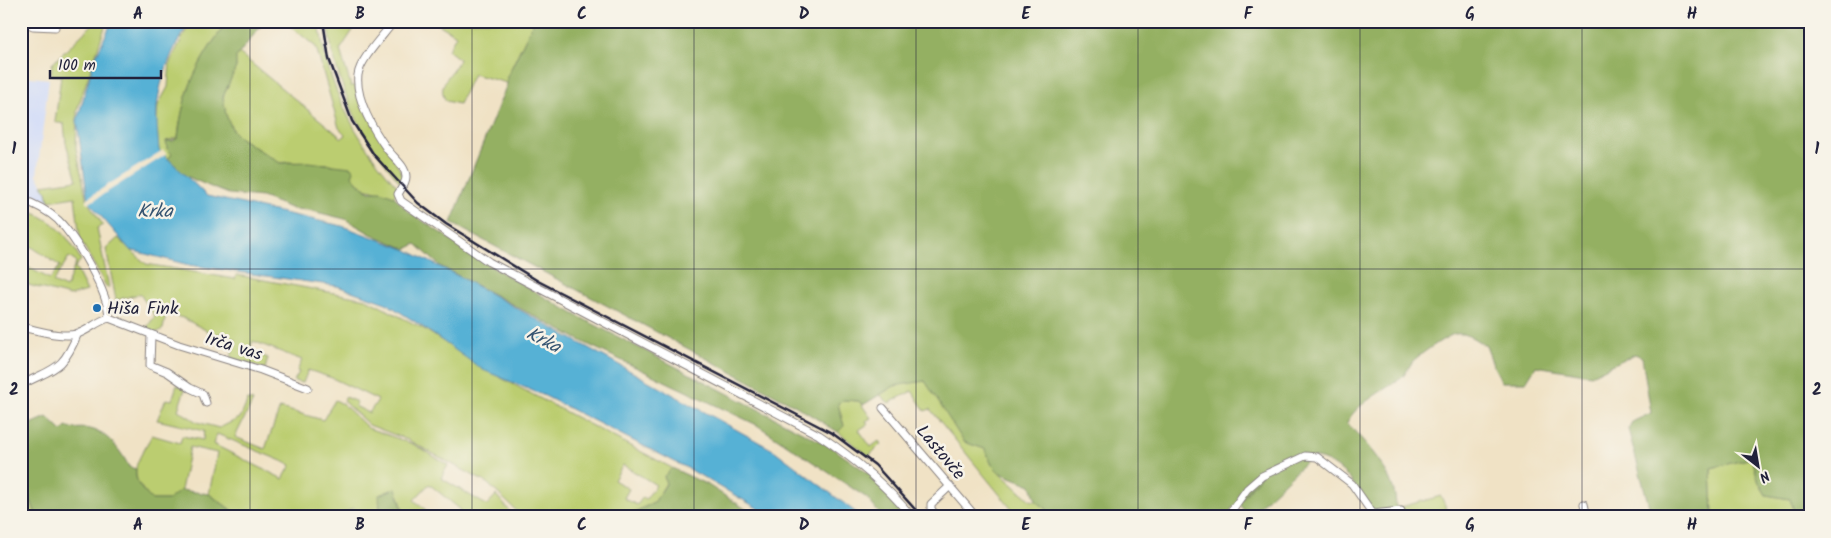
<svg xmlns="http://www.w3.org/2000/svg" width="1831" height="538" font-family="Kalam,sans-serif">
<style>
.built{fill:#cfdafa}
.green{fill:#bbcd70;stroke:#6e7856;fill-rule:evenodd}
.forest{fill:#94b062;stroke:#5b694e}
.water{fill:#57b1d5;stroke:#3c6a88}
.pier{fill:#f0e2c5}
.lines{fill:none;stroke-linecap:round;stroke-linejoin:round}
.street-casing{stroke:#898280;stroke-width:9}
.street{stroke:#fff;stroke-width:7}
.rail{stroke:#22223b;stroke-width:2.5}
.grid{fill:none;stroke:#22223b;stroke-width:1;stroke-opacity:0.55}
.poi-dot{fill:#1f6fb2;stroke:#f7f3e8;stroke-width:2}
.labels{text-anchor:middle;stroke-width:5;stroke-linejoin:round;paint-order:stroke}
.poi-label{font-size:18px;fill:#22223b;stroke:#f7f3e8;text-anchor:start}
.street-label{font-size:18px;fill:#22223b;stroke:#f7f3e8}
.water-label{font-size:19px;font-style:italic;fill:#355471;stroke:#f7f3e8}
.neatline{fill:none;stroke:#22223b;stroke-width:2}
.grid-label{font-size:16px;text-anchor:middle;font-weight:bold;fill:#22223b}
</style>
<rect width="100%" height="100%" fill="#f7f3e8"/>
<filter id="ink" filterUnits="userSpaceOnUse"><feTurbulence type="fractalNoise" baseFrequency=".02" numOctaves="2"/><feDisplacementMap in="SourceGraphic" scale="10" xChannelSelector="R" yChannelSelector="G"/><feConvolveMatrix kernelMatrix="1 2 1 2 8 2 1 2 1" color-interpolation-filters="sRGB"/></filter>
<filter id="wash" filterUnits="userSpaceOnUse"><feTurbulence type="fractalNoise" baseFrequency=".0096" numOctaves="4" result="noise"/><feDisplacementMap in="SourceGraphic" scale="20" xChannelSelector="R" yChannelSelector="G"/><feGaussianBlur stdDeviation="1.12" result="paint"/><feColorMatrix in="noise" values="0 0 0 0 0 0 0 0 0 0 0 0 0 0 0 0 0 1.4 0 .05"/><feComposite in="paint" operator="in"/></filter>
<g filter="url(#wash)">
<rect width="100%" height="100%" fill="#f0e2c5"/>
<path class="built" d="M 21,76 L 49,79 L 37,175 L 47,192 L 49,201 L 21,190 Z"/>
<g class="green">
<path d="M 96,21 L 107,21 L 77,110 L 76,148 L 87,201 L 103,225 L 97,228 L 109,287 L 107,288 L 80,239 L 75,197 L 49,201 L 47,192 L 42,185 L 77,180 L 66,143 L 64,124 L 55,122 L 61,76 L 51,75 L 52,64 Z"/>
<path d="M 191,21 L 228,21 C 199,60 183,90 178,138 L 166,141 L 172,154 L 168,159 L 159,151 L 156,131 L 158,105 L 168,87 L 170,62 Z"/>
<path d="M 284,21 L 319,21 C 326,84 355,140 398,187 L 394,196 L 362,187 L 352,176 L 330,164 L 288,162 L 280,163 L 240,138 L 233,131 L 226,115 L 223,97 L 236,67 L 235,57 L 239,53 L 342,138 L 346,135 L 339,128 L 316,47 Z"/>
<path d="M 327,21 L 359,21 L 340,50 L 351,86 L 355,86 L 360,101 L 404,177 L 401,184 C 391,170 379,156 369,141 C 347,106 332,62 327,21 Z"/>
<path d="M 433,21 L 534,21 L 507,77 L 507,83 L 473,74 L 459,104 L 446,101 C 435,83 454,74 459,59 L 448,50 L 456,35 Z"/>
<path d="M 21,208 C 53,219 65,231 81,260 L 75,267 L 87,291 L 70,296 L 21,283 L 26,235 L 21,234 ZM 29,245 L 60,266 L 50,279 L 24,265 ZM 69,257 L 76,262 L 66,288 L 53,282 Z"/>
<path d="M 118,238 L 146,264 L 235,279 L 237,275 L 366,299 L 424,329 L 488,371 L 672,468 L 664,476 L 666,483 L 654,503 L 640,509 L 636,513 L 623,513 L 615,517 L 523,517 L 487,483 L 408,440 L 369,425 L 344,402 L 345,397 L 357,402 L 355,406 L 369,413 L 378,400 L 332,378 L 308,370 L 303,383 L 294,381 L 299,372 L 297,371 L 302,360 L 253,341 L 249,351 L 268,358 L 265,369 L 231,358 L 235,339 L 219,333 L 217,336 L 183,318 L 166,314 L 163,329 L 156,333 L 145,330 L 155,316 L 140,294 L 116,300 L 106,249 ZM 623,465 L 656,485 L 646,499 L 643,497 L 637,505 L 624,498 L 629,489 L 614,480 Z"/>
<path d="M 919,380 L 927,382 L 964,442 L 985,449 L 992,465 L 1000,473 L 1030,500 L 1036,501 L 1047,509 L 1045,517 L 1042,517 L 1043,515 L 1039,512 L 1035,517 L 1018,517 L 930,409 L 925,411 L 912,391 L 889,403 L 880,395 L 894,386 Z"/>
<path d="M 177,385 L 185,389 L 178,410 L 197,422 L 219,428 L 240,418 L 248,400 L 253,401 L 235,437 L 265,449 L 280,408 L 323,420 L 335,400 L 343,404 L 368,428 L 413,444 L 448,465 L 441,478 L 483,503 L 487,505 L 496,495 L 515,517 L 455,517 L 461,510 L 429,484 L 414,500 L 434,517 L 420,517 L 418,514 L 405,517 L 399,496 L 375,517 L 360,517 L 354,508 L 335,517 L 241,517 L 209,494 L 217,453 L 190,447 L 181,490 L 169,500 L 152,500 C 125,473 136,465 152,435 L 180,443 L 182,436 L 203,440 L 204,431 L 157,420 L 166,399 L 172,400 ZM 217,434 L 291,465 L 283,479 L 213,444 Z"/>
<path d="M 844,400 L 859,401 L 871,418 L 866,421 L 868,424 L 859,430 L 871,447 L 879,441 L 881,444 L 869,456 L 838,432 L 844,426 L 838,404 Z"/>
<path d="M 1752,458 L 1759,483 L 1766,495 L 1790,499 L 1796,517 L 1713,517 L 1711,468 Z"/>
<path d="M 21,473 L 37,517 L 21,517 Z"/>
<path d="M 1441,496 L 1450,517 L 1408,517 L 1397,508 Z"/>
</g>
<g class="forest">
<path d="M 228,21 L 265,21 L 236,57 L 236,67 L 223,97 L 226,115 L 233,131 L 240,138 L 280,163 L 308,162 L 351,167 L 354,171 L 352,176 L 362,187 L 370,191 L 381,191 L 394,196 L 408,211 L 487,264 L 574,314 L 831,447 L 872,476 L 910,517 L 882,517 L 867,498 L 757,425 L 587,344 L 440,266 L 416,244 L 406,249 L 371,234 L 345,219 L 308,210 L 293,209 L 262,197 L 229,194 L 211,187 L 186,176 L 168,159 L 172,154 L 167,149 L 166,141 L 173,141 L 178,138 C 183,89 199,60 228,21 Z"/>
<path d="M 534,21 L 1810,21 L 1810,517 L 1796,517 L 1790,499 L 1766,495 L 1759,483 L 1752,458 L 1711,468 L 1713,517 L 1652,517 L 1628,429 L 1632,422 L 1651,413 L 1642,357 L 1635,354 L 1591,375 L 1536,366 L 1526,382 L 1502,382 L 1494,367 L 1486,346 C 1477,341 1467,332 1455,334 C 1448,335 1419,355 1413,361 C 1409,366 1406,375 1400,379 C 1385,390 1354,405 1347,423 C 1370,448 1402,480 1395,517 L 1373,517 C 1358,489 1344,461 1311,457 L 1248,517 L 1239,503 L 1262,474 L 1225,517 L 1045,517 L 1047,509 L 1036,501 L 1031,485 L 1000,473 L 992,465 L 985,449 L 964,442 L 925,381 L 894,386 L 863,405 L 859,401 L 844,400 L 838,404 L 844,426 L 838,432 L 796,406 L 451,223 L 507,84 L 507,77 Z"/>
<path d="M 47,417 L 62,431 L 66,427 C 74,430 81,427 90,429 C 107,432 122,452 129,467 L 136,469 C 134,483 143,491 152,500 L 168,500 L 181,490 L 209,494 L 241,517 L 37,517 L 21,473 L 21,432 L 24,427 Z"/>
<path d="M 672,468 L 708,485 L 758,517 L 615,517 L 623,513 L 636,513 L 640,509 L 654,503 L 666,484 L 664,476 Z"/>
<path d="M 396,488 L 405,517 L 375,517 L 380,512 L 379,495 Z"/>
</g>
<path class="water" d="M 112,21 L 191,21 C 173,45 160,78 157,107 C 156,121 158,136 159,150 L 207,196 L 342,226 L 405,249 L 462,278 L 775,451 L 862,517 L 773,517 L 689,469 L 545,396 L 483,370 L 420,325 L 386,303 L 337,286 L 189,265 L 130,250 L 88,201 L 77,121 L 94,61 Z"/>
<path class="pier" d="M 163,150 L 167,154 L 88,204 L 86,202 L 86,199 Z"/>
</g>
<g filter="url(#ink)">
<g class="lines">
<defs>
<g id="street">
<path d="M 22,21 L 33,26 L 55,27"/>
<path d="M 394,21 C 384,35 360,59 358,75 C 355,99 374,131 387,149 C 394,158 406,166 406,177 C 406,183 401,189 398,194 L 401,201 L 489,262 L 819,435 C 855,459 885,484 912,517"/>
<path d="M 21,199 C 35,204 47,210 58,220 C 76,238 109,293 109,318"/>
<path d="M 21,327 C 38,330 60,338 77,334 C 88,331 97,321 109,318 L 179,345 L 261,370 L 308,388"/>
<path d="M 151,335 L 150,365 L 167,372 L 190,388 L 203,394 L 206,403"/>
<path d="M 21,385 C 55,367 62,372 78,333"/>
<path d="M 883,408 L 976,517"/>
<path d="M 1584,504 L 1587,517"/>
<path d="M 937,517 L 931,509 L 931,504 L 950,486"/>
<path d="M 1227,517 L 1247,489 L 1262,476 L 1305,456 L 1317,457 L 1352,484 L 1373,514 L 1401,511 L 1403,517"/>
</g>
</defs>
<use href="#street" class="street-casing"/>
<use href="#street" class="street"/>
<path class="rail" d="M 323,21 L 329,59 L 352,121 L 374,155 L 418,203 L 446,224 L 538,281 L 832,433 L 875,465 L 922,517"/>
</g>
</g>
<path class="grid" d="M 250,21 L 250,517M 472,21 L 472,517M 694,21 L 694,517M 916,21 L 916,517M 1138,21 L 1138,517M 1360,21 L 1360,517M 1582,21 L 1582,517M 21,269 L 1810,269"/>
<circle class="poi-dot" cx="97" cy="308" r="5"/>
<g class="labels">
<g class="poi-label">
<text x="107" y="314">Hiša Fink</text>
</g>
<g class="street-label">
<text transform="translate(234 346) rotate(17)" y="6">Irča vas</text>
<text transform="translate(941 452) rotate(50)" y="6">Lastovče</text>
</g>
<g class="water-label">
<text x="155" y="217">Krka</text>
<text transform="translate(544 339) rotate(27)" y="7">Krka</text>
</g>
</g>
<rect width="1831" height="538" fill="none" stroke="#f7f3e8" stroke-width="55"/>
<g transform="translate(1758 466) rotate(149)" stroke="#f7f3e8" stroke-width="4" paint-order="stroke">
<path d="M0-4L9 19L0 12L-9 19Z" fill="#22223b"/>
<text y="-8" font-size="14" font-weight="bold" text-anchor="middle" fill="#22223b">N</text>
</g>
<path d="M50 70v8h111v-8" fill="none" stroke="#22223b" stroke-width="2.5"/>
<text x="58" y="70" font-size="15" fill="#22223b" stroke="#f7f3e8" stroke-width="4" paint-order="stroke">100 m</text>
<rect x="28" y="28" width="1776" height="482" class="neatline"/>
<g class="grid-label">
<text x="138" y="19">A</text>
<text x="360" y="19">B</text>
<text x="582" y="19">C</text>
<text x="804" y="19">D</text>
<text x="1026" y="19">E</text>
<text x="1248" y="19">F</text>
<text x="1470" y="19">G</text>
<text x="1692" y="19">H</text>
<text x="14" y="154">1</text>
<text x="1817" y="154">1</text>
<text x="14" y="395">2</text>
<text x="1817" y="395">2</text>
<text x="138" y="530">A</text>
<text x="360" y="530">B</text>
<text x="582" y="530">C</text>
<text x="804" y="530">D</text>
<text x="1026" y="530">E</text>
<text x="1248" y="530">F</text>
<text x="1470" y="530">G</text>
<text x="1692" y="530">H</text>
</g>
</svg>
